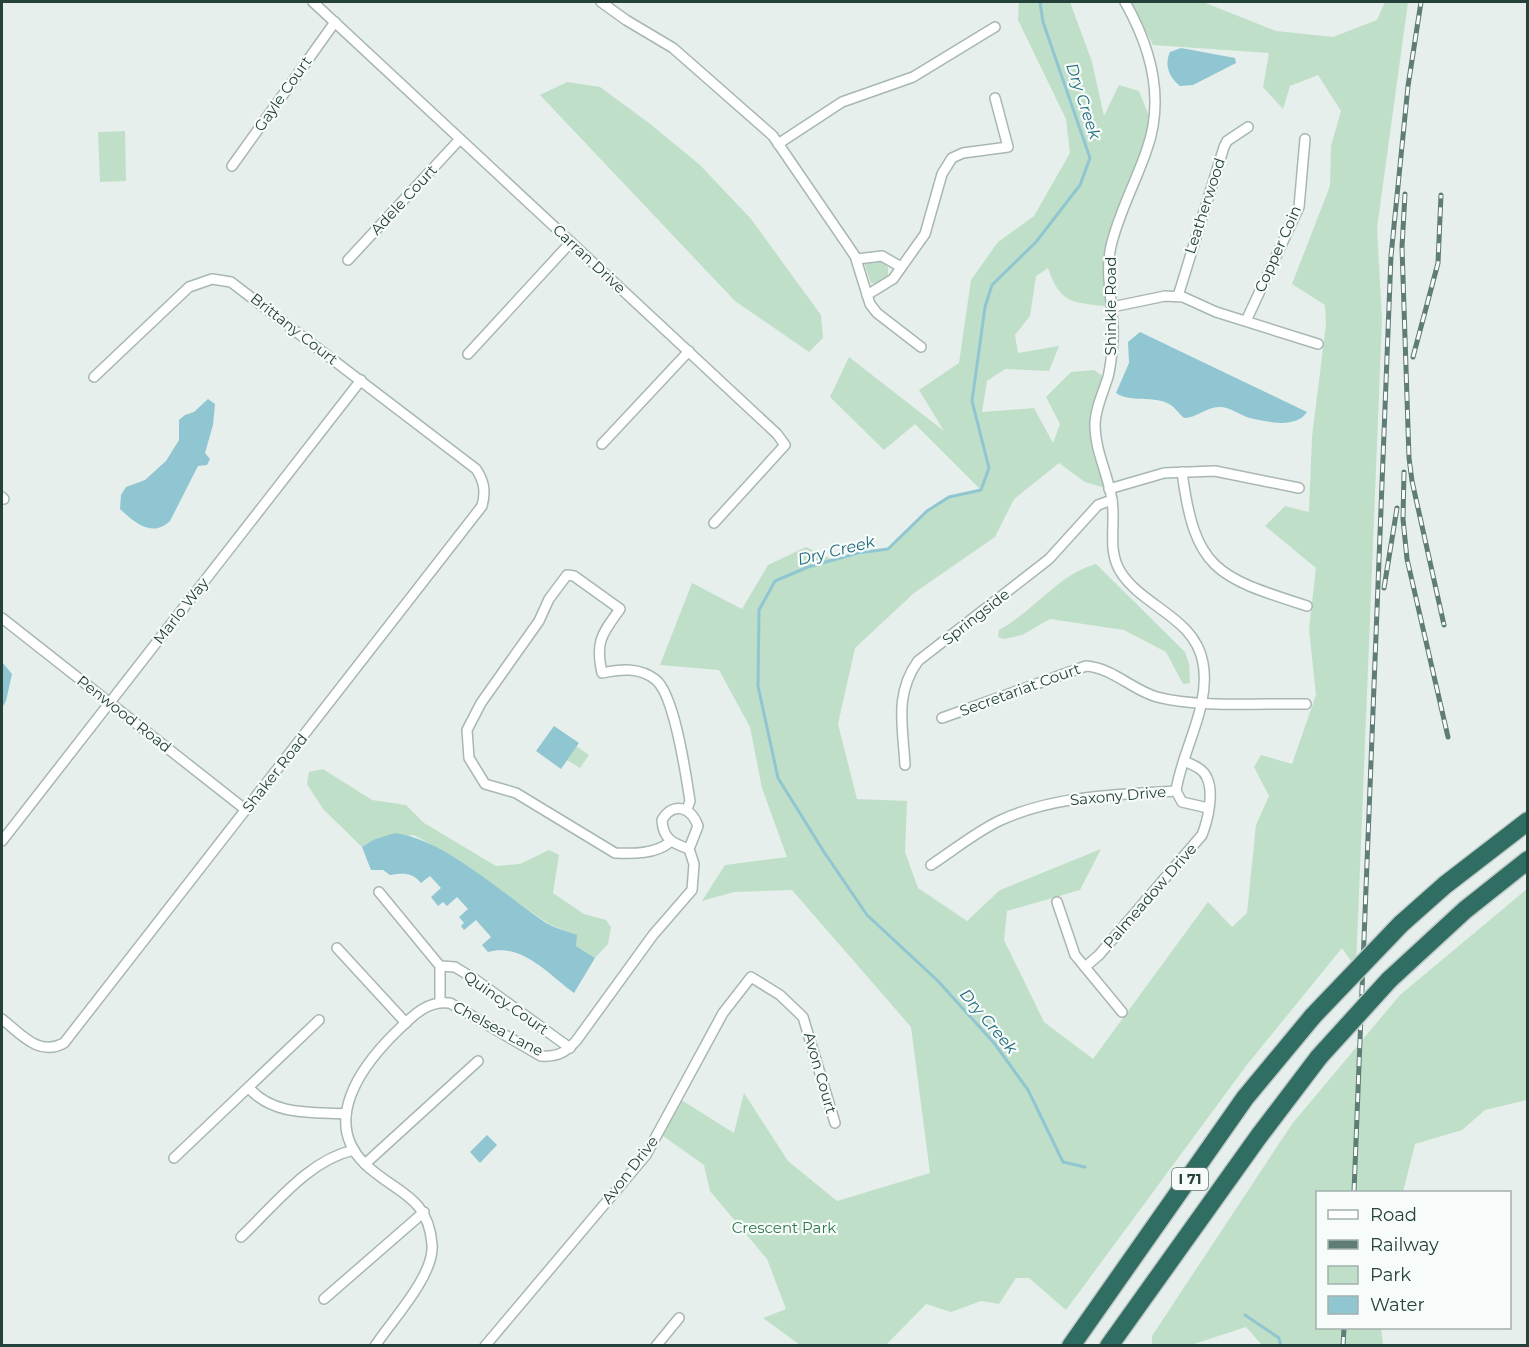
<svg xmlns="http://www.w3.org/2000/svg" width="1529" height="1347" font-family="Montserrat,sans-serif">
<style>
.green{fill:#bfdfc8}
.water{fill:#8fc6d2}
.lines{fill:none;stroke-linecap:round;stroke-linejoin:round}
.stream{stroke:#8fc6d2;stroke-width:3}
.minor-casing{stroke:#a8b7b2;stroke-width:12}
.motorway-casing{stroke:#c2cac8;stroke-width:21}
.minor{stroke:#fff;stroke-width:9}
.motorway{stroke:#306d62;stroke-width:18}
.rail-casing{stroke:#5f7c75;stroke-width:5}
.rail{stroke:#f7fbf9;stroke-width:3;stroke-dasharray:9;stroke-linecap:butt}
.motorway-bridge-casing{stroke:#c2cac8;stroke-width:21;stroke-linecap:butt}
.motorway-bridge{stroke:#306d62;stroke-width:18}
.labels{text-anchor:middle;stroke-width:4.5;stroke-linejoin:round;paint-order:stroke}
.shield{fill:#f7fbf9;stroke:#637973;stroke-width:1.5}
.shield-label{font-size:14px;font-weight:bold;fill:#24413a}
.street-label{font-size:15px;fill:#24413a;stroke:#f7fbf9}
.park-label{font-size:15px;fill:#2e784c;stroke:#f7fbf9}
.water-label{font-size:16px;font-style:italic;fill:#1e6b7d;stroke:#f7fbf9}
</style>
<rect width="100%" height="100%" fill="#e6efeb"/>
<g class="green">
<path d="M 1019,2 L 1070,2 L 1092,62 L 1104,116 L 1119,85 L 1139,91 L 1153,126 L 1111,249 L 1112,307 C 1076,302 1061,307 1048,268 L 1036,276 L 1030,316 L 1015,335 L 1018,353 L 1059,346 L 1049,371 L 1005,369 L 987,381 L 982,412 L 1034,408 L 1053,443 L 1060,424 L 1046,397 L 1071,372 L 1094,370 L 1107,379 L 1095,419 L 1109,489 L 1085,482 L 1059,463 L 1014,499 L 995,537 L 914,593 L 855,648 L 838,724 L 857,799 L 907,801 L 905,852 L 918,888 L 967,921 L 1000,890 L 1101,849 L 1080,890 L 1007,911 L 1004,940 L 1044,1022 L 1093,1059 L 1208,902 L 1232,927 L 1247,913 L 1256,825 L 1269,796 L 1254,767 L 1261,755 L 1292,764 L 1316,695 L 1309,629 L 1316,568 L 1265,526 L 1285,506 L 1309,512 L 1312,437 L 1326,325 L 1325,305 L 1292,284 L 1330,186 L 1331,146 L 1341,111 L 1318,75 L 1290,86 L 1283,109 L 1263,87 L 1269,53 L 1153,45 L 1131,2 L 1203,2 L 1276,31 L 1333,37 L 1377,20 L 1385,2 L 1408,2 L 1377,228 L 1382,319 L 1356,968 L 1342,948 L 1246,1066 L 1066,1310 L 1029,1278 L 1016,1278 L 999,1304 L 981,1301 L 951,1312 L 926,1304 L 886,1345 L 800,1345 L 763,1318 L 786,1309 L 767,1259 L 710,1191 L 704,1165 L 659,1133 L 678,1098 L 734,1133 L 744,1093 L 788,1161 L 837,1201 L 930,1173 L 911,1027 L 792,890 L 734,892 L 702,901 L 725,865 L 787,857 L 762,788 L 750,727 L 719,670 L 660,665 L 692,583 L 742,609 L 768,565 L 806,547 L 833,560 L 888,549 L 927,511 L 949,497 L 981,490 L 915,424 L 884,450 L 830,397 L 849,357 L 944,431 L 919,390 L 959,363 L 971,280 L 998,242 L 1034,216 L 1070,153 L 1066,119 L 1018,20 Z"/>
<path d="M 567,82 L 600,87 L 649,123 L 700,165 L 751,219 L 821,315 L 823,338 L 809,352 L 735,301 L 540,95 Z"/>
<path d="M 125,131 L 126,181 L 100,182 L 98,132 Z"/>
<path d="M 880,260 L 888,267 L 888,277 L 877,284 L 871,283 L 864,263 Z"/>
<path d="M 1096,564 L 1185,652 L 1189,664 L 1190,683 L 1183,684 L 1166,652 L 1124,630 L 1050,619 L 1022,635 L 1004,639 L 998,637 L 999,630 C 1033,612 1060,573 1096,564 Z"/>
<path d="M 576,746 L 589,755 L 580,768 L 567,760 Z"/>
<path d="M 323,769 L 372,800 L 406,805 L 424,823 L 496,866 L 520,864 L 549,850 L 559,855 L 553,893 L 584,914 L 606,920 L 611,927 L 608,944 L 595,958 L 576,946 L 576,935 L 549,924 L 444,852 L 414,835 L 373,840 L 362,847 L 323,809 L 307,784 L 309,772 Z"/>
<path d="M 1527,889 L 1527,1100 L 1485,1110 L 1462,1130 L 1415,1144 L 1403,1192 L 1318,1192 L 1318,1328 L 1381,1328 L 1383,1345 L 1262,1345 L 1246,1327 L 1191,1345 L 1152,1345 L 1152,1336 L 1292,1124 L 1400,995 Z"/>
</g>
<g class="water">
<path d="M 1181,48 L 1235,58 L 1236,63 L 1193,85 L 1180,86 C 1169,77 1164,65 1170,52 Z"/>
<path d="M 1140,332 L 1307,412 C 1296,429 1268,422 1250,418 C 1239,415 1231,407 1219,407 C 1206,407 1197,418 1184,418 C 1179,414 1175,407 1169,404 C 1153,395 1131,403 1116,393 L 1129,363 L 1128,342 Z"/>
<path d="M 208,399 L 215,404 L 213,425 L 205,453 L 210,459 L 207,465 L 198,466 L 170,521 C 152,538 135,523 120,509 L 121,495 L 126,487 L 145,480 L 166,461 L 179,440 L 179,420 L 185,415 L 194,412 Z"/>
<path d="M 2,662 L 12,674 L 6,701 L 2,708 Z"/>
<path d="M 554,726 L 579,743 L 561,769 L 536,751 Z"/>
<path d="M 395,833 C 444,839 504,895 546,923 C 555,928 567,931 577,935 L 576,946 L 595,958 L 574,993 C 550,976 522,942 488,952 L 482,945 L 491,937 L 476,920 L 464,930 L 461,926 L 464,923 L 459,917 L 468,909 L 457,897 L 447,906 L 443,902 L 438,906 L 431,897 L 441,888 L 430,876 L 421,883 C 412,872 403,873 390,875 L 383,870 L 371,870 L 362,847 L 373,840 Z"/>
<path d="M 487,1135 L 497,1145 L 480,1163 L 470,1152 Z"/>
</g>
<g class="lines">
<g class="stream">
<path d="M 1040,2 L 1043,22 L 1090,158 L 1080,185 L 1036,242 L 992,285 L 985,307 L 972,401 L 989,468 L 981,490 L 949,497 L 927,511 L 888,549 L 858,553 L 808,567 L 775,581 L 759,610 L 758,686 L 778,778 L 824,852 L 867,915 L 938,981 L 994,1043 L 1028,1090 L 1063,1162 L 1085,1167"/>
<path d="M 1245,1315 L 1279,1338 L 1281,1346"/>
</g>
<defs>
<g id="minor">
<path d="M 313,2 L 777,434 L 785,445 L 714,523"/>
<path d="M 601,2 L 626,20 L 673,48 L 773,136 L 855,256 L 870,304 L 877,313 L 921,347"/>
<path d="M 1125,2 C 1150,46 1165,98 1147,149 C 1136,182 1119,212 1111,246 C 1104,277 1115,310 1113,341 C 1112,353 1111,365 1108,377 C 1103,393 1095,409 1095,425 C 1095,451 1108,474 1112,500 C 1116,524 1107,549 1120,571 C 1142,607 1195,617 1203,663 C 1211,707 1182,749 1176,791 L 1182,802 L 1208,808"/>
<path d="M 778,144 L 842,102 L 913,77 L 995,27"/>
<path d="M 232,166 L 335,22"/>
<path d="M 857,259 L 882,256 L 901,267"/>
<path d="M 348,260 L 460,139"/>
<path d="M 867,295 L 893,279 L 925,234 L 942,174 L 952,158 L 963,153 L 1008,147 L 995,98"/>
<path d="M 1178,296 L 1224,147 L 1227,141 L 1248,127"/>
<path d="M 1112,307 L 1165,296 L 1183,297 L 1216,312 L 1318,344"/>
<path d="M 1246,321 L 1299,207 L 1305,139"/>
<path d="M 468,354 L 571,242"/>
<path d="M 602,444 L 689,351"/>
<path d="M 1182,472 C 1195,571 1217,577 1307,606"/>
<path d="M 1109,489 L 1164,473 L 1215,471 L 1299,488"/>
<path d="M 2,497 L 4,499"/>
<path d="M 2,618 L 246,810"/>
<path d="M 942,718 L 1086,666 C 1113,668 1132,690 1157,697 C 1199,708 1262,703 1306,704"/>
<path d="M 905,765 C 903,727 894,694 918,661 L 1049,559 L 1098,505 L 1112,500"/>
<path d="M 2,841 L 361,380"/>
<path d="M 670,842 C 656,854 633,854 615,853 L 516,793 L 485,784 L 469,758 L 467,730 L 481,703 L 539,621 L 549,599 L 567,575 L 574,576 L 620,609 C 602,634 595,641 602,673 C 621,669 640,667 656,680 C 675,696 686,776 690,801 L 687,809"/>
<path d="M 931,865 C 954,850 977,831 1001,820 C 1056,795 1117,795 1176,791"/>
<path d="M 379,892 L 440,966 L 440,1001"/>
<path d="M 1057,902 L 1075,955 L 1122,1012"/>
<path d="M 337,948 L 406,1023"/>
<path d="M 440,966 L 455,967 L 476,980 L 570,1048"/>
<path d="M 1085,967 L 1099,955 L 1202,835 C 1208,820 1214,793 1207,778 C 1204,769 1193,765 1184,761"/>
<path d="M 2,1019 C 21,1034 39,1057 64,1043 L 482,506 C 486,491 484,481 476,469 L 231,282 L 212,279 L 189,287 L 94,377"/>
<path d="M 249,1088 C 273,1116 312,1112 346,1114"/>
<path d="M 174,1158 L 319,1020"/>
<path d="M 365,1164 L 478,1061"/>
<path d="M 241,1237 C 274,1206 308,1160 354,1150"/>
<path d="M 324,1299 L 424,1212"/>
<path d="M 375,1346 C 392,1320 435,1275 432,1244 C 428,1195 395,1193 365,1164 C 322,1122 360,1068 394,1034 C 411,1018 425,1000 450,1003 L 541,1056 C 557,1057 565,1053 576,1041 L 653,935 L 692,890 L 694,864 L 689,849 C 672,843 663,839 662,820 C 673,801 691,807 698,826 L 689,849"/>
<path d="M 485,1346 L 646,1155 L 723,1013 L 751,977 L 780,995 L 803,1017 L 835,1123"/>
<path d="M 656,1346 L 679,1318"/>
</g>
<g id="motorway">
<path d="M 1401,924 L 1445,885 L 1528,821"/>
<path d="M 1389,980 L 1465,910 L 1528,860"/>
<path d="M 1071,1346 L 1245,1098 L 1313,1016"/>
<path d="M 1109,1346 L 1259,1136 L 1319,1057"/>
</g>
</defs>
<use href="#minor" class="minor-casing"/>
<use href="#motorway" class="motorway-casing"/>
<use href="#minor" class="minor"/>
<use href="#motorway" class="motorway"/>
<defs>
<g id="rail">
<path d="M 1405,194 L 1402,247 L 1409,458 L 1412,481 L 1444,625"/>
<path d="M 1413,357 L 1438,263 L 1441,195"/>
<path d="M 1404,472 L 1403,519 L 1407,559 L 1448,737"/>
<path d="M 1384,588 L 1397,508"/>
<path d="M 1354,1192 L 1391,256 L 1408,86 L 1421,2"/>
<path d="M 1343,1346 L 1344,1328"/>
</g>
</defs>
<use href="#rail" class="rail-casing"/>
<use href="#rail" class="rail"/>
<defs>
<g id="motorway-bridge">
<path d="M 1313,1016 L 1401,924"/>
<path d="M 1319,1057 L 1389,980"/>
</g>
</defs>
<use href="#motorway-bridge" class="motorway-bridge-casing"/>
<use href="#motorway-bridge" class="motorway-bridge"/>
</g>
<g class="labels">
<rect class="shield" x="1172" y="1168" width="36" height="22" rx="4.5"/>
<g class="shield-label">
<text x="1190" y="1184">I 71</text>
</g>
<g class="street-label">
<text transform="translate(283 94) rotate(-55)" y="5">Gayle Court</text>
<text transform="translate(404 200) rotate(-47)" y="5">Adele Court</text>
<text transform="translate(1205 206) rotate(-72)" y="5">Leatherwood</text>
<text transform="translate(1278 249) rotate(-66)" y="5">Copper Coin</text>
<text transform="translate(589 259) rotate(43)" y="5">Carran Drive</text>
<text transform="translate(1111 306) rotate(-90)" y="5">Shinkle Road</text>
<text transform="translate(294 329) rotate(38)" y="5">Brittany Court</text>
<text transform="translate(181 611) rotate(-52)" y="5">Marlo Way</text>
<text transform="translate(976 617) rotate(-38)" y="5">Springside</text>
<text transform="translate(1020 690) rotate(-20)" y="5">Secretariat Court</text>
<text transform="translate(124 714) rotate(38)" y="5">Penwood Road</text>
<text transform="translate(275 773) rotate(-52)" y="5">Shaker Road</text>
<text transform="translate(1118 796) rotate(-5)" y="5">Saxony Drive</text>
<text transform="translate(1150 896) rotate(-49)" y="5">Palmeadow Drive</text>
<text transform="translate(506 1003) rotate(35)" y="5">Quincy Court</text>
<text transform="translate(498 1029) rotate(28)" y="5">Chelsea Lane</text>
<text transform="translate(820 1073) rotate(74)" y="5">Avon Court</text>
<text transform="translate(630 1170) rotate(-52)" y="5">Avon Drive</text>
</g>
<g class="park-label">
<text x="784" y="1233">Crescent Park</text>
</g>
<g class="water-label">
<text transform="translate(1084 101) rotate(72)" y="6">Dry Creek</text>
<text transform="translate(836 550) rotate(-14)" y="6">Dry Creek</text>
<text transform="translate(989 1021) rotate(50)" y="6">Dry Creek</text>
</g>
</g>
<rect width="1529" height="1347" fill="none" stroke="#24413a" stroke-width="6"/>
<rect x="1316" y="1191" width="195" height="138" fill="#f7fbf9" stroke="#a3b1ad" stroke-width="1.5"/>
<rect x="1328" y="1210" width="30" height="9" fill="#ffffff" stroke="#a3b1ad" stroke-width="1.5"/>
<text x="1370" y="1221" font-size="18" fill="#24413a">Road</text>
<rect x="1328" y="1240" width="30" height="9" fill="#5f7c75" stroke="#a3b1ad" stroke-width="1.5"/>
<text x="1370" y="1251" font-size="18" fill="#24413a">Railway</text>
<rect x="1328" y="1266" width="30" height="18" fill="#bfdfc8" stroke="#a3b1ad" stroke-width="1.5"/>
<text x="1370" y="1281" font-size="18" fill="#24413a">Park</text>
<rect x="1328" y="1296" width="30" height="18" fill="#8fc6d2" stroke="#a3b1ad" stroke-width="1.5"/>
<text x="1370" y="1311" font-size="18" fill="#24413a">Water</text>
</svg>
